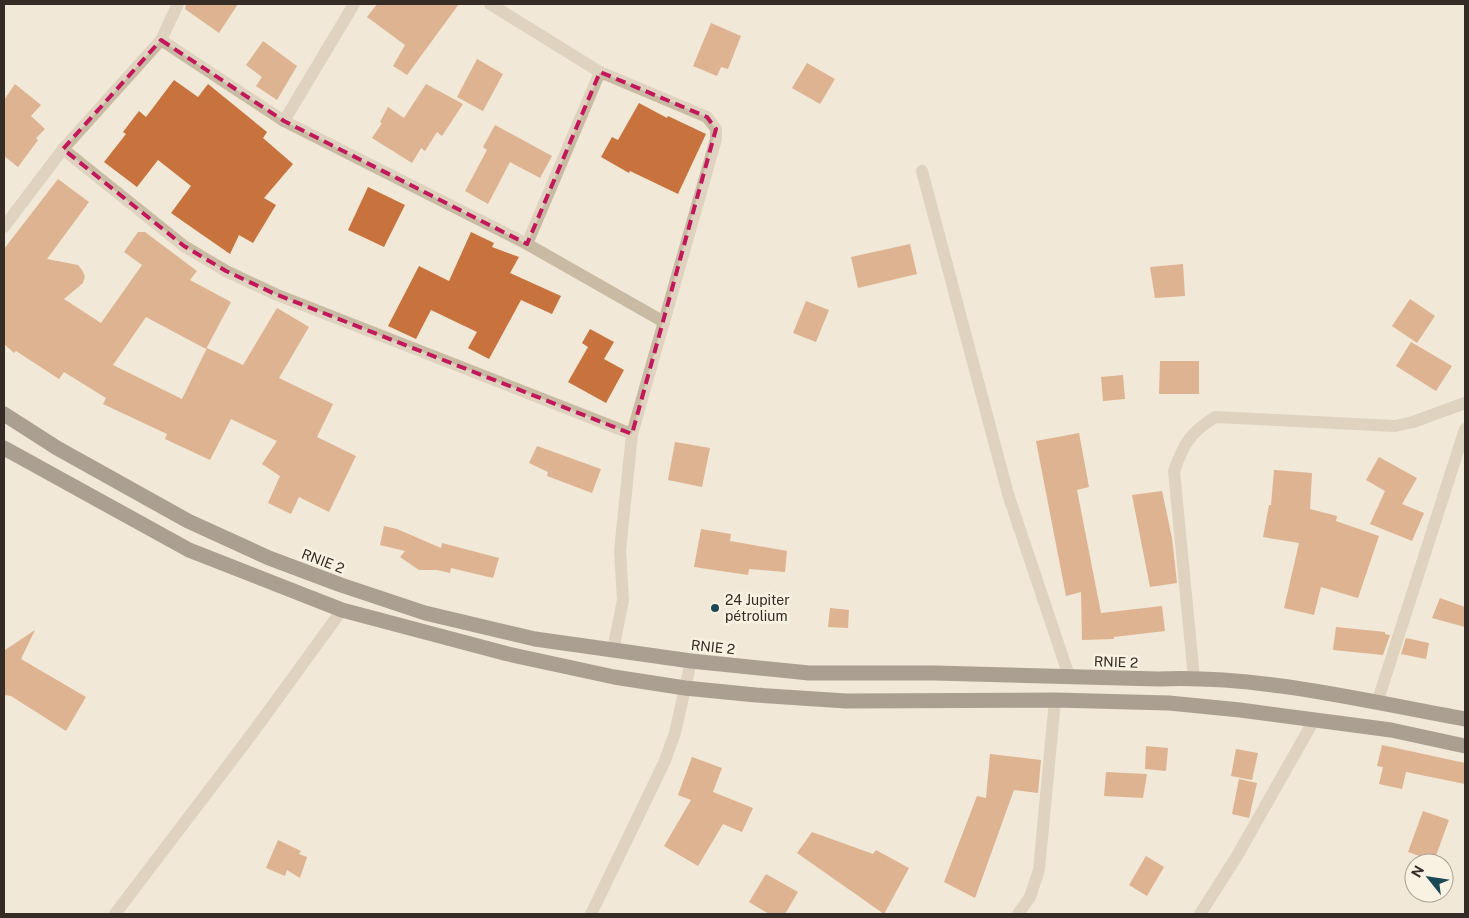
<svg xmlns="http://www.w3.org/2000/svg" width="1469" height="918" font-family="'Public Sans',sans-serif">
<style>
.building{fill:#c8733e}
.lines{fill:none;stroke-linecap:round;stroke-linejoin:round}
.minor{stroke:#c9baa3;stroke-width:12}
.highway{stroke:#55473c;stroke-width:15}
.marked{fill:none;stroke:#c2185b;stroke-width:4;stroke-dasharray:10 6;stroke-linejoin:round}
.poi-dot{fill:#1a4955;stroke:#f9f2e3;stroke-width:2}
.labels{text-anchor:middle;stroke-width:5;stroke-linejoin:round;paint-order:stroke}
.street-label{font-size:14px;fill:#342c25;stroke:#f9f2e3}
.poi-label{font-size:14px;fill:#342c25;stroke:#f9f2e3;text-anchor:start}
</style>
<rect width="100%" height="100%" fill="#f1e8d7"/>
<g class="building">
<path d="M 186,4 L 238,4 L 219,33 L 185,9 Z"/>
<path d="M 377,4 L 459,4 L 407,75 L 393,66 L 405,45 L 367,17 Z"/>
<path d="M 711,23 L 741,36 L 728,69 L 721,67 L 717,76 L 693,66 Z"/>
<path d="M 263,41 L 297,66 L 277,100 L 256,86 L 262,77 L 246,65 Z"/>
<path d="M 477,59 L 503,74 L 483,111 L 457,97 Z"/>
<path d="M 807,63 L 835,79 L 820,104 L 792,88 Z"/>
<path d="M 174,80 L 198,97 L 208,84 L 267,132 L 263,138 L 293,164 L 264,198 L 276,205 L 253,243 L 239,235 L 230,254 L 171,213 L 191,186 L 158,160 L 137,187 L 104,162 L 126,134 L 123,132 L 139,111 L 146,117 Z"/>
<path d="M 15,84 L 41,105 L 31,116 L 45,129 L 36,138 L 38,140 L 18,167 L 4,156 L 4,100 Z"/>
<path d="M 426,84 L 463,104 L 442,136 L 437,132 L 425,151 L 421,148 L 412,163 L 372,138 L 382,123 L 380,122 L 388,107 L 404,118 Z"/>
<path d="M 639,103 L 667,118 L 668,116 L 706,134 L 678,194 L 630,171 L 629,173 L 601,157 L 612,137 L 618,140 Z"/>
<path d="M 495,125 L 552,156 L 540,178 L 510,162 L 488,204 L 465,191 L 487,150 L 483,147 Z"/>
<path d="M 58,179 L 89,202 L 47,259 L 78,265 L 82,270 L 85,276 L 83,283 L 64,299 L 101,323 L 142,265 L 124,252 L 138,232 L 145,232 L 197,271 L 190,280 L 231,302 L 206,349 L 146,317 L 113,365 L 182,399 L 207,348 L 243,365 L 277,308 L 309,327 L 279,378 L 333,404 L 317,437 L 356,456 L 329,512 L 299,497 L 291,514 L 268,503 L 280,476 L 262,464 L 277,441 L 231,419 L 210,460 L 165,439 L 167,434 L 103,404 L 106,398 L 64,372 L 59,379 L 16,351 L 14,353 L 4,344 L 4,249 Z"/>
<path d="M 368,187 L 405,205 L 384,247 L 348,230 Z"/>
<path d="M 471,232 L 494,243 L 492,247 L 519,257 L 510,273 L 561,296 L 552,314 L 521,300 L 489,359 L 468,348 L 477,332 L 431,310 L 416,339 L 388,326 L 419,266 L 449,281 Z"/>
<path d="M 910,244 L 917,274 L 858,288 L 851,257 Z"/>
<path d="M 1183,264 L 1185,296 L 1155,298 L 1150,267 Z"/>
<path d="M 1410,299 L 1435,316 L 1417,343 L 1392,326 Z"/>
<path d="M 806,301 L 829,310 L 816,342 L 793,333 Z"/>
<path d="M 590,329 L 614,342 L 604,359 L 624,370 L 606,403 L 568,382 L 588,347 L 582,343 Z"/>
<path d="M 1411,342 L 1452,366 L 1436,391 L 1396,366 Z"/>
<path d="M 1160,361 L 1199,361 L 1199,394 L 1159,394 Z"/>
<path d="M 1123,375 L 1125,399 L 1103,401 L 1101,377 Z"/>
<path d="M 1079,433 L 1089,487 L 1077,490 L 1101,613 L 1162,606 L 1165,631 L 1114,637 L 1114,639 L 1082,640 L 1081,592 L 1066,596 L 1036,441 Z"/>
<path d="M 675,442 L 710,448 L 702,487 L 668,480 Z"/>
<path d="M 537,446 L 601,469 L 592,493 L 547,476 L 548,472 L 529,463 Z"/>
<path d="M 1379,457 L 1417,478 L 1402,504 L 1424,513 L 1412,541 L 1370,524 L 1385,491 L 1366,480 Z"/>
<path d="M 1274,470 L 1312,473 L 1310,509 L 1337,516 L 1336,521 L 1379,536 L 1358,598 L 1321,587 L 1314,615 L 1284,608 L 1299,543 L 1263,537 L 1269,505 L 1271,505 Z"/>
<path d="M 1162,491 L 1172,538 L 1177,583 L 1150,587 L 1132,495 Z"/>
<path d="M 384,526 L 397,529 L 441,548 L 442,543 L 499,558 L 493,578 L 451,568 L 450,573 L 437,570 L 419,570 L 400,557 L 405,551 L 380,545 Z"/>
<path d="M 701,529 L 731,534 L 730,541 L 787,551 L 785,572 L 749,569 L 748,575 L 694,567 Z"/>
<path d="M 1440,598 L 1465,607 L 1465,627 L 1432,618 Z"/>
<path d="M 830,608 L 849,610 L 848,628 L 828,627 Z"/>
<path d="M 1336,627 L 1385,632 L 1385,634 L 1390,635 L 1383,655 L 1333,650 Z"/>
<path d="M 35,630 L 21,659 L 86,697 L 66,731 L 11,696 L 4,695 L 4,649 L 5,650 Z"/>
<path d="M 1406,638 L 1429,643 L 1426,659 L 1401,654 Z"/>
<path d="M 1382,745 L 1465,763 L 1465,784 L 1406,772 L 1402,789 L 1379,784 L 1383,767 L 1377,766 Z"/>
<path d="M 1146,746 L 1168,748 L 1166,771 L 1145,769 Z"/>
<path d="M 1236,749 L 1258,753 L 1252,780 L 1231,776 Z"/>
<path d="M 990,754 L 1041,760 L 1038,793 L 1014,790 L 975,898 L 944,882 L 977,796 L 986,798 Z"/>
<path d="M 692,757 L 722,768 L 713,792 L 753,808 L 742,832 L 723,824 L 698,866 L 664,846 L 691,800 L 678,795 Z"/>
<path d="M 1106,772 L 1147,774 L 1143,798 L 1104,796 Z"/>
<path d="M 1239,779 L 1257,783 L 1249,818 L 1232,814 Z"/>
<path d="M 1423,811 L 1449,820 L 1434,861 L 1408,852 Z"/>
<path d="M 812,832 L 873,854 L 876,850 L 909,868 L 884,914 L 797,853 Z"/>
<path d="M 278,840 L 301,851 L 299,854 L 307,857 L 300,878 L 287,870 L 285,876 L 266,868 Z"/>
<path d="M 1146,856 L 1164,867 L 1147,896 L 1129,885 Z"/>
<path d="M 766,874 L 798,892 L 785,914 L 769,914 L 749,902 Z"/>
</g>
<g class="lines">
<g class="minor">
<path d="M 490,4 L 600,72 L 707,117 L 716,129 L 716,139 L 632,434 L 620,551 L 623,600 L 613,650"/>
<path d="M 161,40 L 284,121 L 527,244 L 664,322"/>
<path d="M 284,121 L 354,4"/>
<path d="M 63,149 L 184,246 L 226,271 L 275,294 L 632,434"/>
<path d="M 922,171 L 1008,494 L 1069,676"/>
<path d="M 4,227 L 63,149 L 161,40 L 178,4"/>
<path d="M 527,244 L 600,72"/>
<path d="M 1194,678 L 1174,471 C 1184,443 1190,433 1215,417 L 1395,426 L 1413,422 L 1465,403"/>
<path d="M 1377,703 L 1465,429"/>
<path d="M 115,914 L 251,735 L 342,610"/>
<path d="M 591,914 L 664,763 L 675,733 L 691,661"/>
<path d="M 1018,914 L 1030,897 L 1039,870 L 1055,700"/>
<path d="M 1200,914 L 1237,856 L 1314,720"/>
</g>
<g class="highway">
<path d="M 4,414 L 57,448 L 188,521 L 269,558 L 341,585 L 425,613 L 535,639 L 691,661 L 809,673 L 935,673 L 1159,679 C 1262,675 1364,701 1465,719"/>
<path d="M 4,448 L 189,550 L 342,610 L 508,654 L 614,677 L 685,688 L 756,695 L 846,701 L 1055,700 L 1169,703 L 1240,710 L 1391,730 L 1465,746"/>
</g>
</g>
<path d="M0 0H1469V918H0ZM 161,40 L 284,121 L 527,244 L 600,72 L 707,117 L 716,129 L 632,434 L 275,294 L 226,271 L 184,246 L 63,149 Z" fill="#f1e8d7" fill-opacity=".55" fill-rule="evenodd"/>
<path class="marked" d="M 161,40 L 284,121 L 527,244 L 600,72 L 707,117 L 716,129 L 632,434 L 275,294 L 226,271 L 184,246 L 63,149 Z"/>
<circle class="poi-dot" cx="715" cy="608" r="5"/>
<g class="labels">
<g class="street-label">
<text transform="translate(323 561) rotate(21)" y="5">RNIE 2</text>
<text transform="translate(713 647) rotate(6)" y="5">RNIE 2</text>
<text transform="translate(1116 662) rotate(2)" y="5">RNIE 2</text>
</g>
<g class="poi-label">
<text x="725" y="605">24 Jupiter<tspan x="725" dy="16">pétrolium</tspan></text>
</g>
</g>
<rect width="1469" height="918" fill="none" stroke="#342c25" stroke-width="10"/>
<g transform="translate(1429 878) rotate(300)"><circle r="24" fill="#f9f2e3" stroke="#aaa397"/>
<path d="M0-4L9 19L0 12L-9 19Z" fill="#1a4955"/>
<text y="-8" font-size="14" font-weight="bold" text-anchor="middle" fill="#342c25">N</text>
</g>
</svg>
